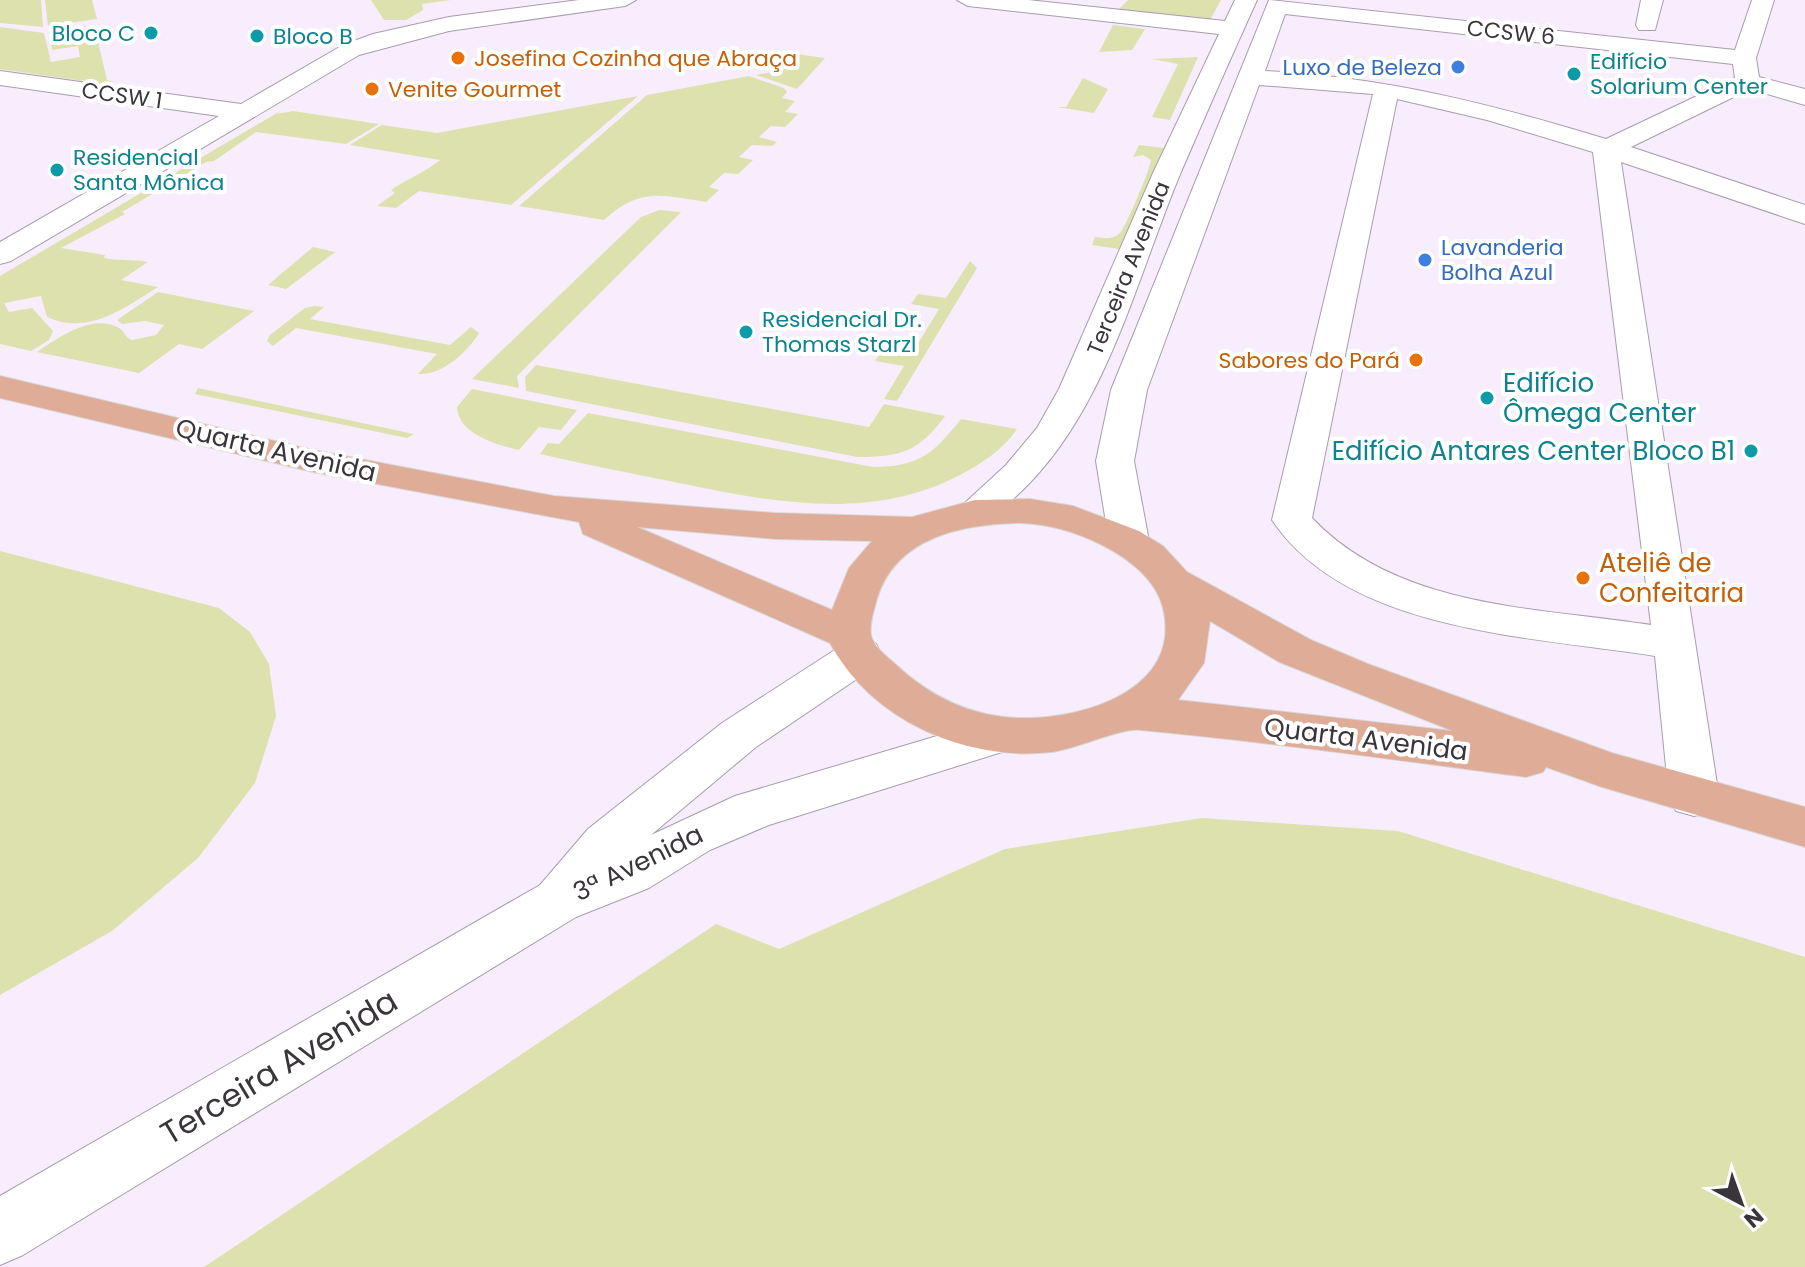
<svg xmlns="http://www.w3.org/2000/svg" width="1805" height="1267" font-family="Poppins,sans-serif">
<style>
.green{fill:#dde1ad}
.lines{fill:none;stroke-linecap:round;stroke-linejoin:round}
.minor-casing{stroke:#a89dac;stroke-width:2}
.major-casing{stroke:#d7d7d8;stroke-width:2}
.minor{fill:#fff;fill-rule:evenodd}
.major{fill:#dfac97;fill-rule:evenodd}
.culture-dot{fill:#0f9aa8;stroke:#fff;stroke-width:3}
.food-dot{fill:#e8710a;stroke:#fff;stroke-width:3}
.shop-dot{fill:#3f7fe0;stroke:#fff;stroke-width:3}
.labels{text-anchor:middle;stroke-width:8;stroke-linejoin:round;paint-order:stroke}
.far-street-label{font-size:22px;fill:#39353b;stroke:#fff}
.far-culture-label{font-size:22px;fill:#0d838f;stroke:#fff;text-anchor:start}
.far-food-label{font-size:22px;fill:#c56008;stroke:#fff;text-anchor:start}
.far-shop-label{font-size:22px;fill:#366cbe;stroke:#fff;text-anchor:end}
.culture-label{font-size:26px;fill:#0d838f;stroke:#fff;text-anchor:start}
.street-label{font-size:26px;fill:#39353b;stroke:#fff}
.food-label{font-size:26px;fill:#c56008;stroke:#fff;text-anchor:start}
.near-street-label{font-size:32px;fill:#39353b;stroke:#fff}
</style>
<rect width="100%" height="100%" fill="#f8edfd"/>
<g class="green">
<path d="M 0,0 L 41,0 L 43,27 L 0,23 Z"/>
<path d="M 45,0 L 92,0 L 97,19 L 48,26 Z"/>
<path d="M 371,0 L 451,0 L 422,4 L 423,10 L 406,20 L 384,20 Z"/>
<path d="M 1026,0 L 1119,9 L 1128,0 L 1221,0 L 1210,20 Z"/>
<path d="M 94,25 L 107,80 L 114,82 L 104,84 L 0,69 L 0,27 L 44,33 L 51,62 L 80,57 L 78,46 L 52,50 L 49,32 Z"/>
<path d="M 1113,25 L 1145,29 L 1132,50 L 1099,52 Z"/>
<path d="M 789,53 L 825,58 L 797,89 L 756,75 L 783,70 L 785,67 L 768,59 Z"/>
<path d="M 1198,57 L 1170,120 L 1152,117 L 1178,64 L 1152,59 Z"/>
<path d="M 749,76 L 784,88 L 787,92 L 782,98 L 795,101 L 785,112 L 798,114 L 785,127 L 771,126 L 759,137 L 777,142 L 772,146 L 752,145 L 739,157 L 753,160 L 738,174 L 724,173 L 709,187 L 719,190 L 706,202 C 661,195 641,187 604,220 L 519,206 L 647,95 Z"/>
<path d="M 1083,78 L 1108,89 L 1094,113 L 1057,107 L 1066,107 Z"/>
<path d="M 638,96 L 511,205 L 419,191 L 396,208 L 377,206 L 395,193 L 391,190 C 407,179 424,173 440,160 L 350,145 L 382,125 L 437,133 Z"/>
<path d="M 282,110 L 277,114 L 293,111 L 379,124 L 346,144 L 256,132 L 214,161 L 206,162 L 122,212 L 125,214 L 61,248 L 105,255 L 104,258 C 119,261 132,259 148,262 L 121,280 L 158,287 C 125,308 87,336 47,317 L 41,296 L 4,303 L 9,312 L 32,308 L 53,331 L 49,340 L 31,351 L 0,344 L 0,276 Z"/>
<path d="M 1139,145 L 1164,148 L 1119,249 L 1092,245 L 1095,237 C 1104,238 1113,240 1120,233 C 1126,226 1150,170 1151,160 L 1143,155 L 1133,157 Z"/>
<path d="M 659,210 L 681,212 L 517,376 L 519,388 L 472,379 L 641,217 Z"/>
<path d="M 313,247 L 335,252 L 286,289 L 268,285 Z"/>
<path d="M 970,261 L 977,268 L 897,401 L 884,399 L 904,366 L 875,361 L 882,350 L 911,355 L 939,309 L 911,304 L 918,294 L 946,298 Z"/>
<path d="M 158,292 L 254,311 L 202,349 L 179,344 L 139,373 L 37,352 C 58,338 92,313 119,328 C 126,332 124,337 132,340 L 156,335 L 164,325 L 145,321 L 122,324 L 117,320 Z"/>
<path d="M 315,306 L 324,307 L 310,319 L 450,345 L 471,327 L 479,333 C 468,352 441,376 418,374 L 437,354 L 296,328 L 273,346 L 267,341 L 270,335 L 305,308 Z"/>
<path d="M 536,365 L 869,427 L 884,404 L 945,416 C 919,452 900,457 857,457 L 526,391 L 525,377 Z"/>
<path d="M 198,388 L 414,434 L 407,438 L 195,394 Z"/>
<path d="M 472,389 L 577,410 L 561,430 L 539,427 L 519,450 C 497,445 458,434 457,407 Z"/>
<path d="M 588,413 L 873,467 C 919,467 934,453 961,419 L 1017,429 C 1003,450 982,463 960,475 C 872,521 776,503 684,484 C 636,474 588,465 540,454 L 548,443 L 559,444 Z"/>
<path d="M 0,551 L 219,608 L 250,632 L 269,664 L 276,716 L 255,783 L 198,858 L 112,931 L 0,995 Z"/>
<path d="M 1202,818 L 1398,831 L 1805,957 L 1805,1267 L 204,1267 L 716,924 L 779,949 L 1005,849 Z"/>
</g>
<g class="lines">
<defs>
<g id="minor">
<path d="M 579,0 L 636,0 L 625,6 L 449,31 L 359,55 L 11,261 L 0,264 L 0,242 L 219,116 L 0,85 L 0,71 L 241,104 L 343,45 L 373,34 L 449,17 Z"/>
<path d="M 957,0 L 1028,0 L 1225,21 L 1235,0 L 1257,0 C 1232,55 1206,114 1181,172 C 1135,281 1105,418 1013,499 C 996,515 985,527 961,521 L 955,512 L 1006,465 L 1037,428 L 1059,389 L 1153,173 L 1219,34 L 968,6 Z"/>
<path d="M 1269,0 L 1735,50 L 1752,0 L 1774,0 L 1756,58 L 1759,77 L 1805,89 L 1805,105 L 1750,89 L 1631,147 L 1805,205 L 1805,224 L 1621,162 L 1719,797 L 1712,811 L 1694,816 L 1676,811 L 1669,797 L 1655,656 C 1532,636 1348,633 1272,520 L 1373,94 L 1259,85 L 1147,390 L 1134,461 L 1149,541 L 1143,550 L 1129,554 L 1115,550 L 1109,541 L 1096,461 L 1111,390 ZM 1285,14 L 1733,64 L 1735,78 L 1606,139 C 1491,104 1385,77 1265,71 ZM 1397,99 L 1487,120 L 1593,152 L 1651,625 C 1536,607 1398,609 1312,518 Z"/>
<path d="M 1641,0 L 1663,0 L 1655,30 L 1639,30 L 1636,25 Z"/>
<path d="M 860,639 L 876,644 L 882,655 L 876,666 L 756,747 L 651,835 L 735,796 L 1001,717 L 1018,723 L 1025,735 L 1018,747 L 769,825 L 710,850 L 649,888 L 576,917 L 23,1255 L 0,1265 L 0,1196 L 540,885 L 588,829 L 722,723 L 844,644 Z"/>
</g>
<path id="major" d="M 0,376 L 313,450 L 554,496 L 775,513 L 912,517 L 975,500 L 1030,499 L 1073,506 L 1139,531 L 1163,546 L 1187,572 L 1311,640 L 1368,664 L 1612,753 L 1805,807 L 1805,847 L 1602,787 L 1546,767 L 1543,772 L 1526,777 C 1397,760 1269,742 1140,730 C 1121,728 1076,749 1052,752 C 966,762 871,720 830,643 L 583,534 L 579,522 L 313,472 L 0,398 ZM 1021,523 C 1050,524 1076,532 1102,545 C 1128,558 1156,579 1163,608 C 1183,690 1082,720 1018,718 C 969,716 929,696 894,663 C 886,656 873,646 871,635 C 869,624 874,610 877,599 C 896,536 964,524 1021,523 ZM 637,527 L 775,539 L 872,541 L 849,568 L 832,610 ZM 1210,621 L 1279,662 L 1453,731 L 1178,700 L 1204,663 Z"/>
</defs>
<use href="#minor" class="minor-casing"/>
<use href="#major" class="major-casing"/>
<use href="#minor" class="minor"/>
<use href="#major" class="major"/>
</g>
<g class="culture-dot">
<circle cx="151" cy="33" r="8"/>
<circle cx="257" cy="36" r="8"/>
<circle cx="1574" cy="74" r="8"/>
<circle cx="57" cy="170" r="8"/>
<circle cx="746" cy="332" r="8"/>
<circle cx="1487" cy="398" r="8"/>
<circle cx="1751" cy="451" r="8"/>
</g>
<g class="food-dot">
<circle cx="458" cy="58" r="8"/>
<circle cx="372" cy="89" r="8"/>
<circle cx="1416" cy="360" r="8"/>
<circle cx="1583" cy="578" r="8"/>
</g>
<g class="shop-dot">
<circle cx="1458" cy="67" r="8"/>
<circle cx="1425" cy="260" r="8"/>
</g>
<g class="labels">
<g class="far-street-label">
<text transform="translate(1511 32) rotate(6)" y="8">CCSW 6</text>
<text transform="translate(122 95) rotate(8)" y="8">CCSW 1</text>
<text transform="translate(1128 268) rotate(-68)" y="8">Terceira Avenida</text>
</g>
<g class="far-culture-label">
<text x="135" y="41" text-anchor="end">Bloco C</text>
<text x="273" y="44">Bloco B</text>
<text x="1590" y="69">Edifício<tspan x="1590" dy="25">Solarium Center</tspan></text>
<text x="73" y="165">Residencial<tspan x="73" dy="25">Santa Mônica</tspan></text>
<text x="762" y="327">Residencial Dr.<tspan x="762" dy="25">Thomas Starzl</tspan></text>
</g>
<g class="far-food-label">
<text x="474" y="66">Josefina Cozinha que Abraça</text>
<text x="388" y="97">Venite Gourmet</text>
<text x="1400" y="368" text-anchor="end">Sabores do Pará</text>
</g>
<g class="far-shop-label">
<text x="1442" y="75">Luxo de Beleza</text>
<text x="1441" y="255" text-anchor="start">Lavanderia<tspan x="1441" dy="25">Bolha Azul</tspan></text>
</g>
<g class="culture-label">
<text x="1503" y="392">Edifício<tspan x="1503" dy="30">Ômega Center</tspan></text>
<text x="1735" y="460" text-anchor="end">Edifício Antares Center Bloco B1</text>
</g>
<g class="street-label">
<text transform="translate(276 450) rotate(13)" y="9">Quarta Avenida</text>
<text transform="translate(1366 739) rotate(7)" y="9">Quarta Avenida</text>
<text transform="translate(638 863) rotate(-26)" y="9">3ª Avenida</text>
</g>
<g class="food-label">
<text x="1599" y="572">Ateliê de<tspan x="1599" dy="30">Confeitaria</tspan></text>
</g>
<g class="near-street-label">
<text transform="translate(279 1067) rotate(-31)" y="11">Terceira Avenida</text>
</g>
</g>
<g transform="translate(1741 1203) rotate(139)" stroke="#ffffff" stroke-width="6" paint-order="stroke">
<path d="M0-6L14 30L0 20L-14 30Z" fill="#39353b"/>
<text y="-12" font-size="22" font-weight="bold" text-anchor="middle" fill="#39353b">N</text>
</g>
</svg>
